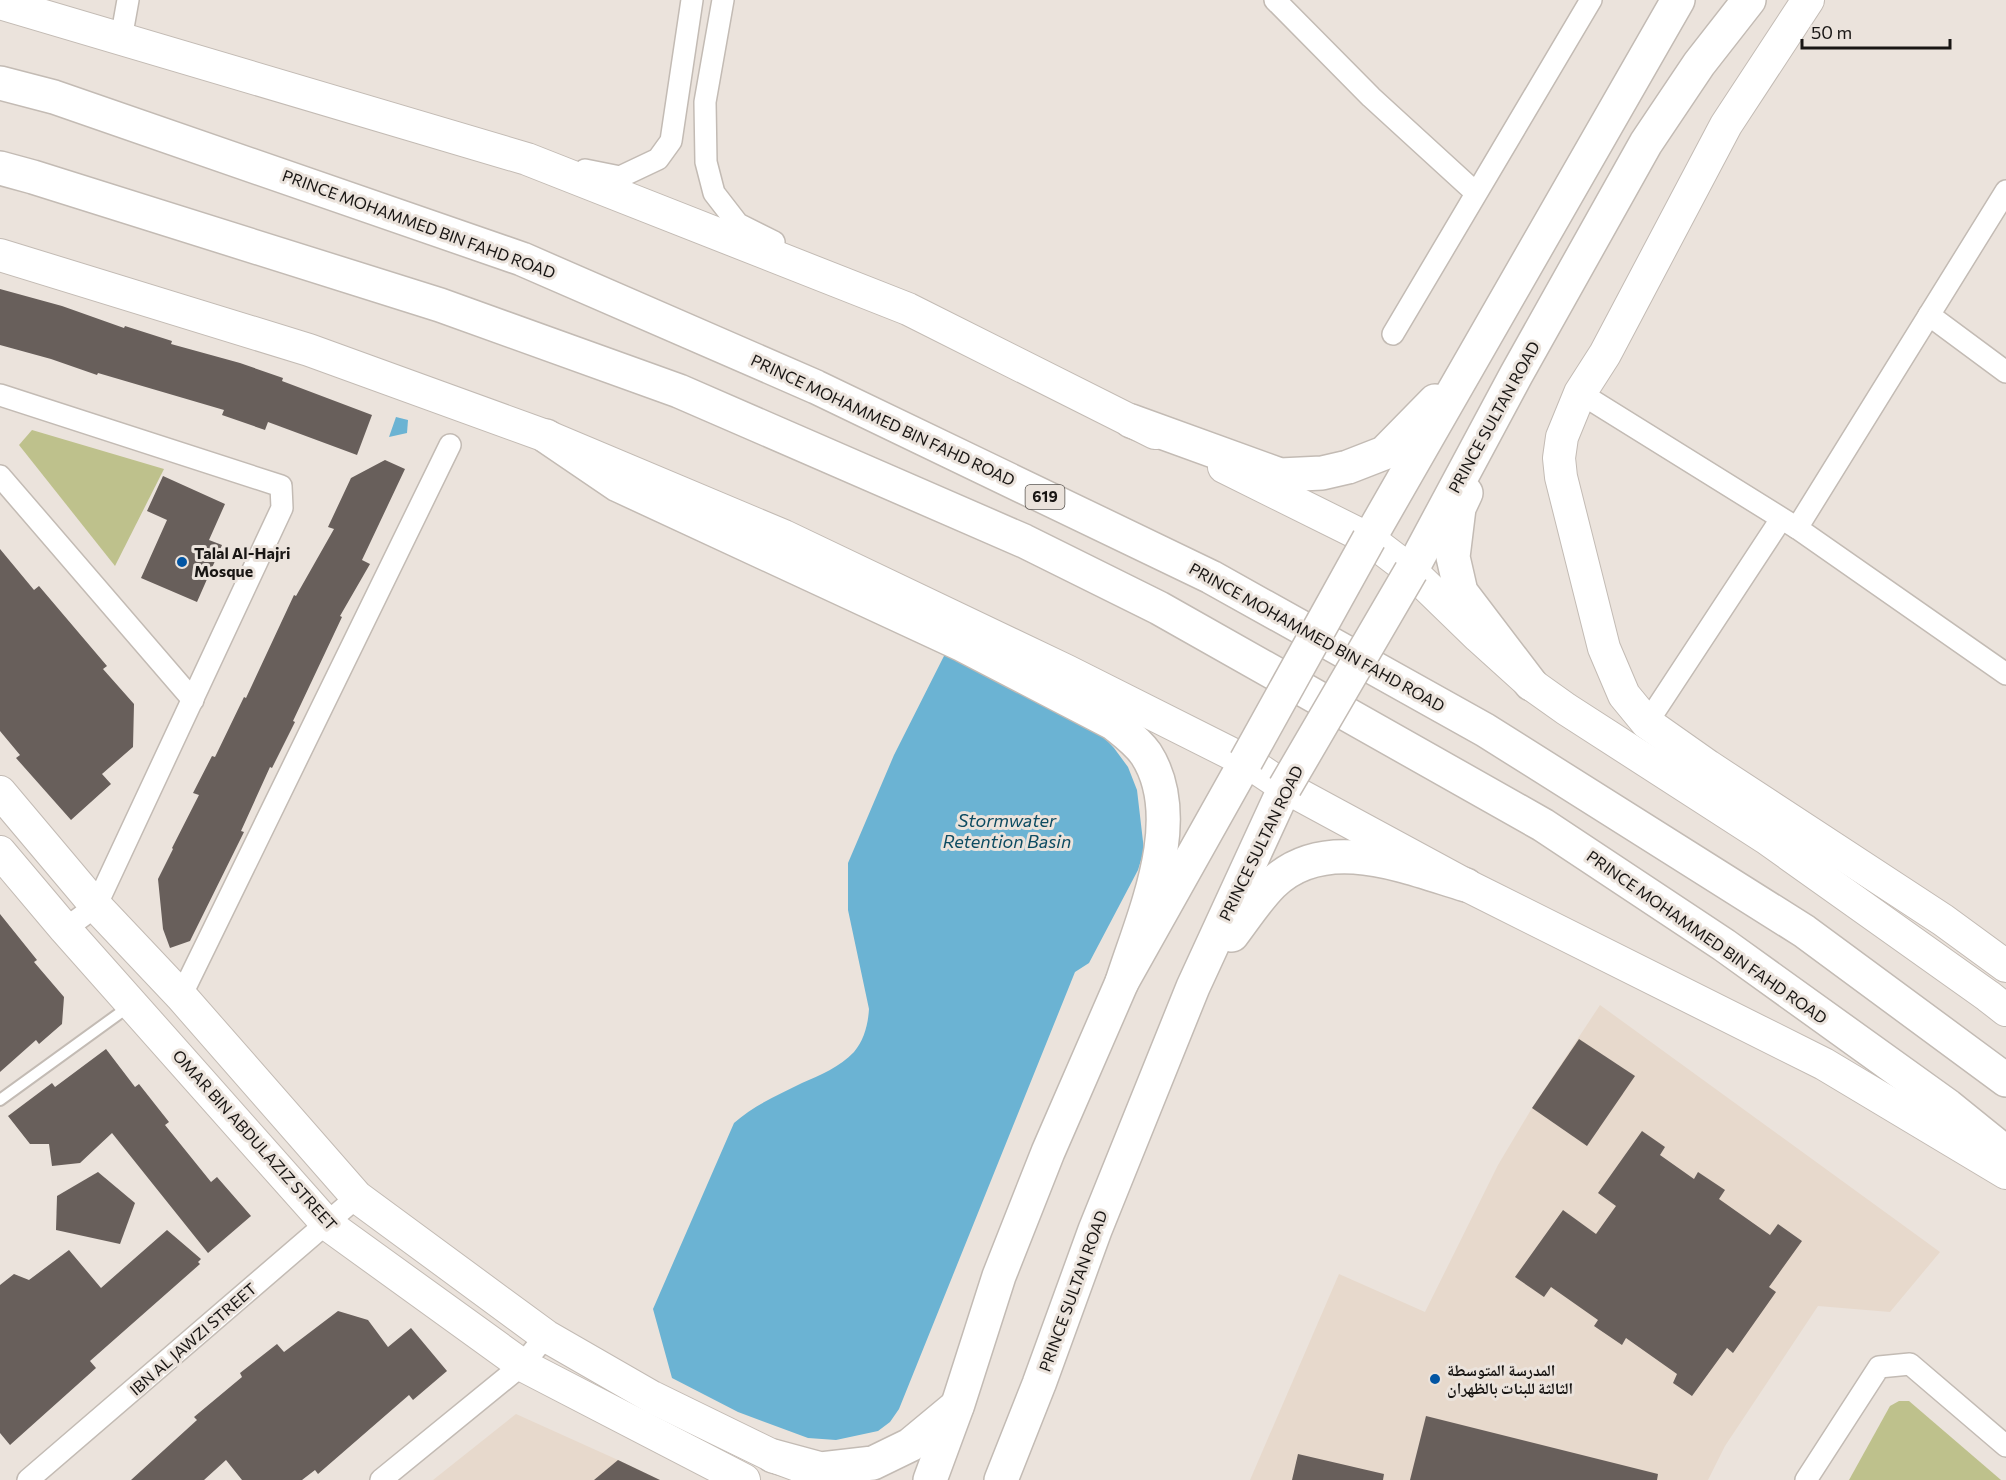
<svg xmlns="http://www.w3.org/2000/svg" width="2006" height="1480" font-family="Commissioner,'Noto Naskh Arabic',sans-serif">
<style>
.built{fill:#e7d9cc}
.green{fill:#bec18c}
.water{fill:#6bb3d3}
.building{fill:#685f5b}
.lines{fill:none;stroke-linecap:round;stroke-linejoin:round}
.lane-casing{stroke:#c3bbb4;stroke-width:14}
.street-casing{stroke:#c3bbb4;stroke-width:24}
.secondary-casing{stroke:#c3bbb4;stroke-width:34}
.primary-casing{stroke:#c3bbb4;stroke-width:36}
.highway-casing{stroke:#c3bbb4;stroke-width:36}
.lane{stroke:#fff;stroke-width:10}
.street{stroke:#fff;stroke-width:21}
.secondary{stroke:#fff;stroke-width:32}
.primary{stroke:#fff;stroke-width:33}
.highway{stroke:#fff;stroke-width:33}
.primary-bridge-casing{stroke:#c3bbb4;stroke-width:36;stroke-linecap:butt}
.primary-bridge{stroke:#fff;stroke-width:33}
.poi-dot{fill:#0255a3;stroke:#ebe3dc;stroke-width:2}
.labels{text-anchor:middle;stroke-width:6;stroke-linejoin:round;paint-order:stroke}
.shield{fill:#ebe3dc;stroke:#585450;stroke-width:1.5}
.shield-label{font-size:15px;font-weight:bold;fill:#191614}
.street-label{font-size:16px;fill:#191614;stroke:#ebe3dc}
.poi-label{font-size:16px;font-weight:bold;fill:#191614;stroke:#ebe3dc;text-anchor:start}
.water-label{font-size:18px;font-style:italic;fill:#0d4b61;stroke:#ebe3dc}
</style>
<rect width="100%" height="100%" fill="#ebe3dc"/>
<g class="built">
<path d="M 1600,1005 L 1940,1252 L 1890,1312 L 1818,1306 L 1725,1446 L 1708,1480 L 1250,1480 L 1339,1274 L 1425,1312 L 1498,1165 L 1532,1108 Z"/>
<path d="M 516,1414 L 618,1460 L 660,1480 L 433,1480 Z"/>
</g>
<g class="green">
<path d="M 32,430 L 164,469 L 115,566 L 19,445 Z"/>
<path d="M 1899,1401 L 1909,1401 L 2001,1480 L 1849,1480 L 1890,1406 Z"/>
</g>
<g class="water">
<path d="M 396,417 L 408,420 L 407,433 L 389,437 Z"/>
<path d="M 946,652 L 1098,731 L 1114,748 L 1128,767 L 1137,790 L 1144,850 L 1138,870 L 1089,963 L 1075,972 L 899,1409 L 890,1422 L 878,1431 L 836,1440 L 808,1438 L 738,1412 L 672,1378 L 653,1309 L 734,1123 C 754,1105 778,1095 802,1083 C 820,1075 840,1067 854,1052 C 864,1040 868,1025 869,1009 L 848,910 L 848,863 L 894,755 Z"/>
</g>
<g class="building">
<path d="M 0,289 L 62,306 L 124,328 L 125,326 L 172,341 L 171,344 L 240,363 L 283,378 L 282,381 L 372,415 L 357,455 L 268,422 L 265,430 L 222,415 L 224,410 L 98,373 L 97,375 L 51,359 L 0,345 Z"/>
<path d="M 385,460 L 405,469 L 362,560 L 370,564 L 340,616 L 342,617 L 293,721 L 295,722 L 272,768 L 270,767 L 241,831 L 244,832 L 190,941 L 170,948 L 163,929 L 158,879 L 173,849 L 172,848 L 199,795 L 193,793 L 212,756 L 215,757 L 244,697 L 246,698 L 294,595 L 296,596 L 334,529 L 328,527 L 351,478 Z"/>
<path d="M 163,476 L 225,504 L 209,540 L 222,545 L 197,602 L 141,578 L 167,520 L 147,511 Z"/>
<path d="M 0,549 L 34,590 L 39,586 L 107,666 L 103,669 L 134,704 L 133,747 L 102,774 L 111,784 L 71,820 L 16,758 L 20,755 L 0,731 Z"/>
<path d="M 0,914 L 37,960 L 34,962 L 64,997 L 62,1024 L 39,1044 L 36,1040 L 0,1072 Z"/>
<path d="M 1579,1039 L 1635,1076 L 1587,1146 L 1532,1108 Z"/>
<path d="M 106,1049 L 135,1087 L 139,1084 L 169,1122 L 165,1125 L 211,1182 L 217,1177 L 251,1216 L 208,1253 L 112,1133 L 80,1163 L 52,1166 L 49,1144 L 30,1144 L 8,1116 L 52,1083 L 55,1087 Z"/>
<path d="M 1642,1131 L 1665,1147 L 1660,1155 L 1694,1179 L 1698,1172 L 1725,1190 L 1719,1199 L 1770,1235 L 1778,1224 L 1802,1241 L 1769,1287 L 1776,1292 L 1733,1353 L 1727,1348 L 1692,1396 L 1673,1383 L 1677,1374 L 1626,1338 L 1622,1345 L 1594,1326 L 1598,1320 L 1551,1287 L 1544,1297 L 1515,1277 L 1563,1210 L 1596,1234 L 1616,1206 L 1598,1193 Z"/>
<path d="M 98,1172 L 135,1203 L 120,1244 L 56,1230 L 57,1196 Z"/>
<path d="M 167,1230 L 201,1259 L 198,1262 L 200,1264 L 90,1361 L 96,1368 L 10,1445 L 0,1433 L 0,1285 L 14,1274 L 29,1280 L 69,1250 L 101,1288 Z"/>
<path d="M 338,1311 L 368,1320 L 388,1347 L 411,1328 L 447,1371 L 413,1400 L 409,1395 L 318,1474 L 315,1470 L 302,1480 L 242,1480 L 226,1460 L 204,1480 L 131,1480 L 197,1420 L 194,1417 L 242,1377 L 240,1373 L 277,1344 L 284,1352 Z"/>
<path d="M 1426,1416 L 1658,1474 L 1657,1480 L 1410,1480 Z"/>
<path d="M 1298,1454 L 1384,1474 L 1383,1480 L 1292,1480 Z"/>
<path d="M 618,1460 L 660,1480 L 594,1480 Z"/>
</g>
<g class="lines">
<defs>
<path id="lane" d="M 0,1100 L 131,1005"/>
<g id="street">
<path d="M 723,0 L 705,102 L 706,162 L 714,193 L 738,224 L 774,242"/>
<path d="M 1275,0 L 1371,97 L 1476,193"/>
<path d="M 121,39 L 128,0"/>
<path d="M 585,170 L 620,177 L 658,159 L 671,141 L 692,0"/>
<path d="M 1929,315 L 2006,372"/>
<path d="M 1393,334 L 1591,0"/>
<path d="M 1580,393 L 1797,528 L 2006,674"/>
<path d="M 0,395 L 281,486 L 282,508 L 96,906 L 65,929"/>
<path d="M 0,476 L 193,700"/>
<path d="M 1797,528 L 2006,191"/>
<path d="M 1647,723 L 1781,519"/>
<path d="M 181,996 L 450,445"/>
<path d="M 28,1480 L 357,1197"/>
<path d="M 381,1480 L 522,1365 L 546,1336"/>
<path d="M 1806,1480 L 1879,1367 L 1910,1364 L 2006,1446"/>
</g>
<g id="secondary">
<path d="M 1808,0 L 1726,125 L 1605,354 L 1580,393 L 1562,437 L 1559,458 L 1561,477 L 1604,648 L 1624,695 L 1647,723 L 1708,766 L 1943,920 L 2006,966"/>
<path d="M 0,3 L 527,159 L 908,309 L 1155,433"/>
<path d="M 0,255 L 309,350 L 546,436 L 784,536 L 1067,671 L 1246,761 L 1285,787 L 1466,885 L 1824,1064 L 2006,1173"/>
<path d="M 1224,467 L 1369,539 L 1411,571 L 1479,637 L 1531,684 L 1566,709 L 1766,838 L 1988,996 L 2006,1010"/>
<path d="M 0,792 L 96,906 L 181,996 L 357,1197 L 546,1336 L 652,1397 L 773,1456 L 797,1465"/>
<path d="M 0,852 L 65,929 L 327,1224 L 522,1365 L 744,1480"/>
</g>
<g id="primary">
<path d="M 1131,421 L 1280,475 L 1322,473 L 1348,467 L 1384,453 L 1435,401"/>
<path d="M 546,436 L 618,485 L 963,645 L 1113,723 C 1124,732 1137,741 1146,754 C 1188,819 1143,916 1122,982"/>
<path d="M 1466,493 L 1459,508 L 1453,557 L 1461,592 L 1531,684"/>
<path d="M 1369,539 L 1678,0"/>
<path d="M 1411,571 L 1516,375 L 1646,143 L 1699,64 L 1749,0"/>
<path d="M 1232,935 C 1245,918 1257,899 1272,884 C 1325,832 1406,867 1466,885"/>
<path d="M 773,1456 L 821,1469 L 873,1463 L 910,1445 L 957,1406"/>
<path d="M 930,1480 L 958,1404 L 999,1276 L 1048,1152 L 1122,982 L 1246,761"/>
<path d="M 1001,1480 L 1039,1384 L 1095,1230 L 1193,987 L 1285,787"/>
</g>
<g id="highway">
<path d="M 0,83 L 54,97 L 522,259 L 816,387 L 1211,577 L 1485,730 L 1804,931 L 2006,1080"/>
<path d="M 0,168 L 33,177 L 440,305 L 679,391 L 1024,541 L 1159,608 L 1543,825 L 1724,945 L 1948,1106 L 2006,1153"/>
</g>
</defs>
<use href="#lane" class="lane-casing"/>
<use href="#street" class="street-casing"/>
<use href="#secondary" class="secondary-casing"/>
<use href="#primary" class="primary-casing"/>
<use href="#highway" class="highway-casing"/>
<use href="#lane" class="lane"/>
<use href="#street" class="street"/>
<use href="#secondary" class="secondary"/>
<use href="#primary" class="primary"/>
<use href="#highway" class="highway"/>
<defs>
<g id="primary-bridge">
<path d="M 1246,761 L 1369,539"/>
<path d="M 1285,787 L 1411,571"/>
</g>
</defs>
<use href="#primary-bridge" class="primary-bridge-casing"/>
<use href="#primary-bridge" class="primary-bridge"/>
</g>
<g class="poi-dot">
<circle cx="182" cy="562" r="6"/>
<circle cx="1435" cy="1379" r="6"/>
</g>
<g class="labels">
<rect class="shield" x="1025.5" y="485" width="39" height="24" rx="4.5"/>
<g class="shield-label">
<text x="1045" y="502">619</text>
</g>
<g class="street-label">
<text transform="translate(419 224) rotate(20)" y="6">PRINCE MOHAMMED BIN FAHD ROAD</text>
<text transform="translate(1494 417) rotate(-61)" y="6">PRINCE SULTAN ROAD</text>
<text transform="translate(883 420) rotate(25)" y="6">PRINCE MOHAMMED BIN FAHD ROAD</text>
<text transform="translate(1317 637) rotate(29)" y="6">PRINCE MOHAMMED BIN FAHD ROAD</text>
<text transform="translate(1261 843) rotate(-64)" y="6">PRINCE SULTAN ROAD</text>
<text transform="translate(1707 937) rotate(35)" y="6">PRINCE MOHAMMED BIN FAHD ROAD</text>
<text transform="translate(255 1140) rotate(48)" y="6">OMAR BIN ABDULAZIZ STREET</text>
<text transform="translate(1073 1291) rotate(-70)" y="6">PRINCE SULTAN ROAD</text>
<text transform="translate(193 1339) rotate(-41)" y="6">IBN AL JAWZI STREET</text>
</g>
<g class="poi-label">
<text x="194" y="559">Talal Al-Hajri<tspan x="194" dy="18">Mosque</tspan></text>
<text x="1447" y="1376">المدرسة المتوسطة<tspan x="1447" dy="18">الثالثة للبنات بالظهران</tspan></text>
</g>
<g class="water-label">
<text x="1007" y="827">Stormwater<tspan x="1007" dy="21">Retention Basin</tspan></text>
</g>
</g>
<path d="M1802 39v9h148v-9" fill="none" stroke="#191614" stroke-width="3"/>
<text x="1811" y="39" font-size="18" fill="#191614" stroke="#ebe3dc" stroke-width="4.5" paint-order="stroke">50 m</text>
</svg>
